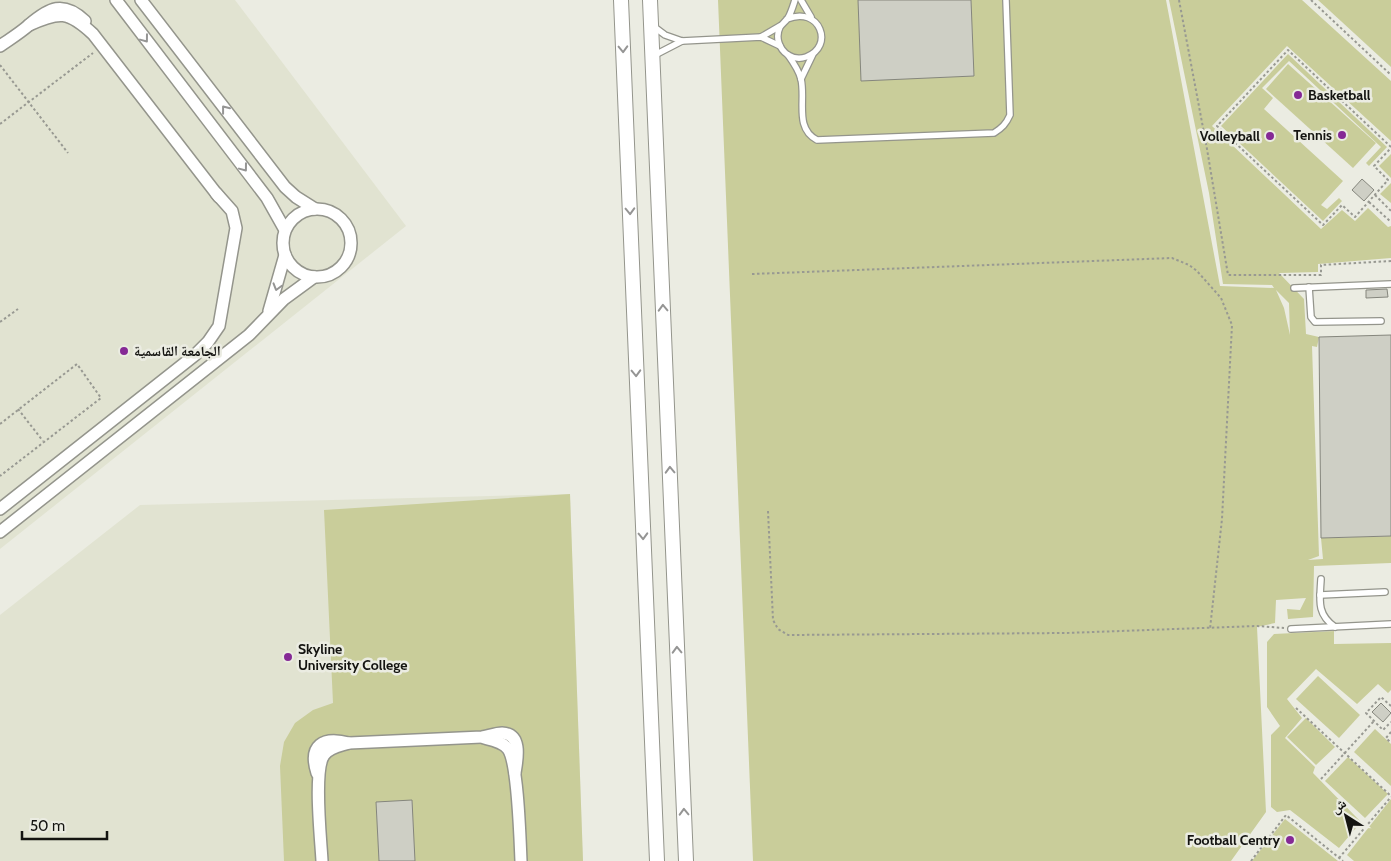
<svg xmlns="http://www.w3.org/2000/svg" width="1391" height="861" font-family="Cabin,'Noto Naskh Arabic',sans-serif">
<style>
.built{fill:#e1e3d1}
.green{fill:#c9cd9a;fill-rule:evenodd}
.building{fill:#cecfc5;stroke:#85867d}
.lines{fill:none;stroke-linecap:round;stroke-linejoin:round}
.service-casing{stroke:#94958c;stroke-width:8}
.minor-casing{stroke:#94958c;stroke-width:14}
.tertiary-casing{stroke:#94958c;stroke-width:16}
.path{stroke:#989992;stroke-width:2;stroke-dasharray:2.5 2.5;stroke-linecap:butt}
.service{stroke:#fff;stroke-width:5.5}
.minor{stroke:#fff;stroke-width:11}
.tertiary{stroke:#fff;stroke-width:14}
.oneway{stroke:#959594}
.poi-dot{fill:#852995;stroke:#ebece2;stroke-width:2}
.labels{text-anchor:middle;stroke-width:5;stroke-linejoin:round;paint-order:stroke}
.poi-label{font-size:14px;font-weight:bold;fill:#141411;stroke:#ebece2;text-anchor:start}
</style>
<rect width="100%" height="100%" fill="#ebece2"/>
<g class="built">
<path d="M 0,0 L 235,0 L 406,226 L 0,549 Z"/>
<path d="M 570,494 L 583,861 L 0,861 L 0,615 L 140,505 Z"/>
</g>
<g class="green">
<path d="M 718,0 L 1166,0 L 1220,286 L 1274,288 L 1272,285 L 1223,284 L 1209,193 L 1169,0 L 1302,0 L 1391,81 L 1391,141 L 1287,46 L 1212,126 L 1321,229 L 1342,210 L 1355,221 L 1368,208 L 1388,227 L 1391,226 L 1391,258 L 1318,264 L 1318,272 L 1279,273 L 1304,299 L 1306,334 L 1319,337 L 1317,347 L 1312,346 L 1319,556 L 1308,560 L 1323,559 L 1321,538 L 1391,536 L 1391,563 L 1314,566 L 1313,617 L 1288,619 L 1287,609 L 1300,610 L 1306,598 L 1276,600 L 1275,623 L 1257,627 L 1266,812 L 1231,861 L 753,861 ZM 1276,290 L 1289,303 L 1290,335 L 1284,308 Z"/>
<path d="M 1318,0 L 1391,0 L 1391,67 Z"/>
<path d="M 1288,54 L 1387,147 L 1369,166 L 1366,163 L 1381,147 L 1289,61 L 1262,88 L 1273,98 L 1264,109 L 1343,181 L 1321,205 L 1327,209 L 1339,198 L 1342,201 L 1323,221 L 1221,126 Z"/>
<path d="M 1288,64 L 1376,143 L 1353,168 L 1266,89 Z"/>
<path d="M 1391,154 L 1391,178 L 1379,166 Z"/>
<path d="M 1391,183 L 1391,203 L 1380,194 Z"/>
<path d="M 570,494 L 583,861 L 284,861 L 280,766 L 284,742 L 295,723 L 313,710 L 333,703 L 324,510 Z"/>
<path d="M 1334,631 L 1334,644 L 1391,643 L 1391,690 L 1388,693 L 1378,684 L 1357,704 L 1316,669 L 1287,699 L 1302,718 L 1285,738 L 1315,767 L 1313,773 L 1361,822 L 1339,848 L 1290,810 L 1277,812 L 1271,807 L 1271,735 L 1280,726 L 1267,707 L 1267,642 L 1274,634 Z"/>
<path d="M 1318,676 L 1360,715 L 1339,738 L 1296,699 Z"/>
<path d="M 1306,718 L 1335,747 L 1316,765 L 1287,737 Z"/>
<path d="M 1375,729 L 1391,744 L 1391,786 L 1354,752 Z"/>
<path d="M 1348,757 L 1388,794 L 1365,818 L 1325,781 Z"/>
<path d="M 1391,799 L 1391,861 L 1354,861 L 1347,855 Z"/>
<path d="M 1285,819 L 1338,861 L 1252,861 Z"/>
</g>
<g class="building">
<path d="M 858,0 L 971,0 L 974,76 L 861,81 Z"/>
<path d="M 1362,179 L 1374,190 L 1364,201 L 1352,190 Z"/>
<path d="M 1387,289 L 1388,297 L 1366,298 L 1366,290 Z"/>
<path d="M 1391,335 L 1391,536 L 1321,538 L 1319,337 Z"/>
<path d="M 1381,703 L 1391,713 L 1383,722 L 1372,712 Z"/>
<path d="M 412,800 L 415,861 L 379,861 L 376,802 Z"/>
</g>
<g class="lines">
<defs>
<g id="service">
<path d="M 801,0 L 811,17"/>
<path d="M 787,19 C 820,5 835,47 806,57 C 800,59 793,58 788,55 C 779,49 775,37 780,27 C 782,24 785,22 788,18 C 791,13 793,6 795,0"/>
<path d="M 653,26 L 665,35 L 682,41 L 761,37 L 780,46"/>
<path d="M 761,37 L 780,26"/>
<path d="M 788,55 C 793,62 799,71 801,79 C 806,100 794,128 817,140 L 994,133 C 1002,128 1006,124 1010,115 L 1006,0"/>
<path d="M 653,56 L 682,41"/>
<path d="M 801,79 L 813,54"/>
<path d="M 1309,287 L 1311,317 L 1315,322 L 1381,321"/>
<path d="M 1294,288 L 1391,284"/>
<path d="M 1321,579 C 1320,599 1316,614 1335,627"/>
<path d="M 1320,595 L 1385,592"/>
<path d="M 1291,629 L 1391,624"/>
</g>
<g id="minor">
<path d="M 116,0 L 267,198 L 285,230"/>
<path d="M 141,0 L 285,187 L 296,197 L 315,209"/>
<path d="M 29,25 C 60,11 68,11 93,34 L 219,197"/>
<path d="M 0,46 C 10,39 20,33 29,25 C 49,8 63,0 85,21"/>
<circle cx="317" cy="243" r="34"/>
<path d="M 269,311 L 285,255"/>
<path d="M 0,509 L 195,355 L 208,342 L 219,326 L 236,228 L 232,211 L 216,193"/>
<path d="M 0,532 L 249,335 L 284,299 L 314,277"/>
<path d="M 484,738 C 492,740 503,742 508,749 C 518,763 520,840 521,861"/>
<path d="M 317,773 C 308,745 323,736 349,743"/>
<path d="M 322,861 C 321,840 313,770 324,755 C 330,747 340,746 349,743 L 482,737 C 488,736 496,733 502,733 C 523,734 517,760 515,773"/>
</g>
<g id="tertiary">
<path d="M 621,0 L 657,861"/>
<path d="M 650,0 L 686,861"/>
</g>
</defs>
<use href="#service" class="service-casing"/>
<use href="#minor" class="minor-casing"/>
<use href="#tertiary" class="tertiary-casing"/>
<g class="path">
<path d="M 1179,0 L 1207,149 L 1228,275 L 1321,275 L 1321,265 L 1391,261"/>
<path d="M 1311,0 L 1391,75"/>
<path d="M 0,65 L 68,153"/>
<path d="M 0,124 L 93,53"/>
<path d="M 1391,147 L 1288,50 L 1217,126 L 1323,225 L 1342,205 L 1355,217 L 1388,180 L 1374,166 L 1391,148"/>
<path d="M 1375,195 L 1391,211"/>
<path d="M 1369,202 L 1391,222"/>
<path d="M 752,274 L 1172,258 L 1189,265 L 1197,271 L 1221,298 L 1232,325 L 1222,519 L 1210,629"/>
<path d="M 0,322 L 18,309"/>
<path d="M 18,409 L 43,441"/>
<path d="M 0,424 L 77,364 L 101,398 L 0,476"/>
<path d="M 768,511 L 773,620 L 778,629 L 788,635 L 1066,633 L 1257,626 L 1284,628"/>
<path d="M 1391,706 L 1381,697 L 1366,713 L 1383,730 L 1391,722"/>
<path d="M 1296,708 L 1391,796"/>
<path d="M 1391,732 L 1386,738 L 1391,743"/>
<path d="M 1321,779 L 1374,721"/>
<path d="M 1339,858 L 1391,797"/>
<path d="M 1251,861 L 1286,815 L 1343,861"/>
</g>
<use href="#service" class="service"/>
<use href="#minor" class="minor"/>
<use href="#tertiary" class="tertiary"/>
</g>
<defs><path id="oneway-chevron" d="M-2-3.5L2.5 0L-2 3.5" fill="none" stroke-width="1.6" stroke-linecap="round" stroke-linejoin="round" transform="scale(1.25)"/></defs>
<g class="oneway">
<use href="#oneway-chevron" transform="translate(145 39) rotate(53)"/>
<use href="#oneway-chevron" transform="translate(623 49) rotate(88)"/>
<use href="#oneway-chevron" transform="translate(225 109) rotate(-128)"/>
<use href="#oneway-chevron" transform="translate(244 168) rotate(53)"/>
<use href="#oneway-chevron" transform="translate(630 211) rotate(88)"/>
<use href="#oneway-chevron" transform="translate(277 287) rotate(106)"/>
<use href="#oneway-chevron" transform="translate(663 308) rotate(-92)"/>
<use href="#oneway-chevron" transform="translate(636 373) rotate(88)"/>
<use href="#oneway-chevron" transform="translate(670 470) rotate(-92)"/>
<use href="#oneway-chevron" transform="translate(643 536) rotate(88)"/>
<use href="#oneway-chevron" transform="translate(677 650) rotate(-92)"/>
<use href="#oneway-chevron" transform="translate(684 812) rotate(-92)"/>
</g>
<g class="poi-dot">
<circle cx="1298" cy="95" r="5"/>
<circle cx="1342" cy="135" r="5"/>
<circle cx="1270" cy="136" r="5"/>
<circle cx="124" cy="351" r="5"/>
<circle cx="288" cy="657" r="5"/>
<circle cx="1290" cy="840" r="5"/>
</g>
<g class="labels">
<g class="poi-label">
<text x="1308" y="100">Basketball</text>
<text x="1332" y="140" text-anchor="end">Tennis</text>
<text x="1260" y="141" text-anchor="end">Volleyball</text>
<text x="134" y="356">الجامعة القاسمية</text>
<text x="298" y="654">Skyline<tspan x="298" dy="16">University College</tspan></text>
<text x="1280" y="845" text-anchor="end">Football Centry</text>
</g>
</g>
<g transform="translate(1346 816) rotate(324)" stroke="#ebece2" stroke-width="4" paint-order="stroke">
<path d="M0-4L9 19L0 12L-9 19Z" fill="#141411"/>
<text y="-8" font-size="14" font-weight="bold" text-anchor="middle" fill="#141411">ش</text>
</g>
<path d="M22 831v8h85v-8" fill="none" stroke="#141411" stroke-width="2.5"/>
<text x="30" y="831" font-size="15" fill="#141411" stroke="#ebece2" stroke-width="4" paint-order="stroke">50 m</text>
</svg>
